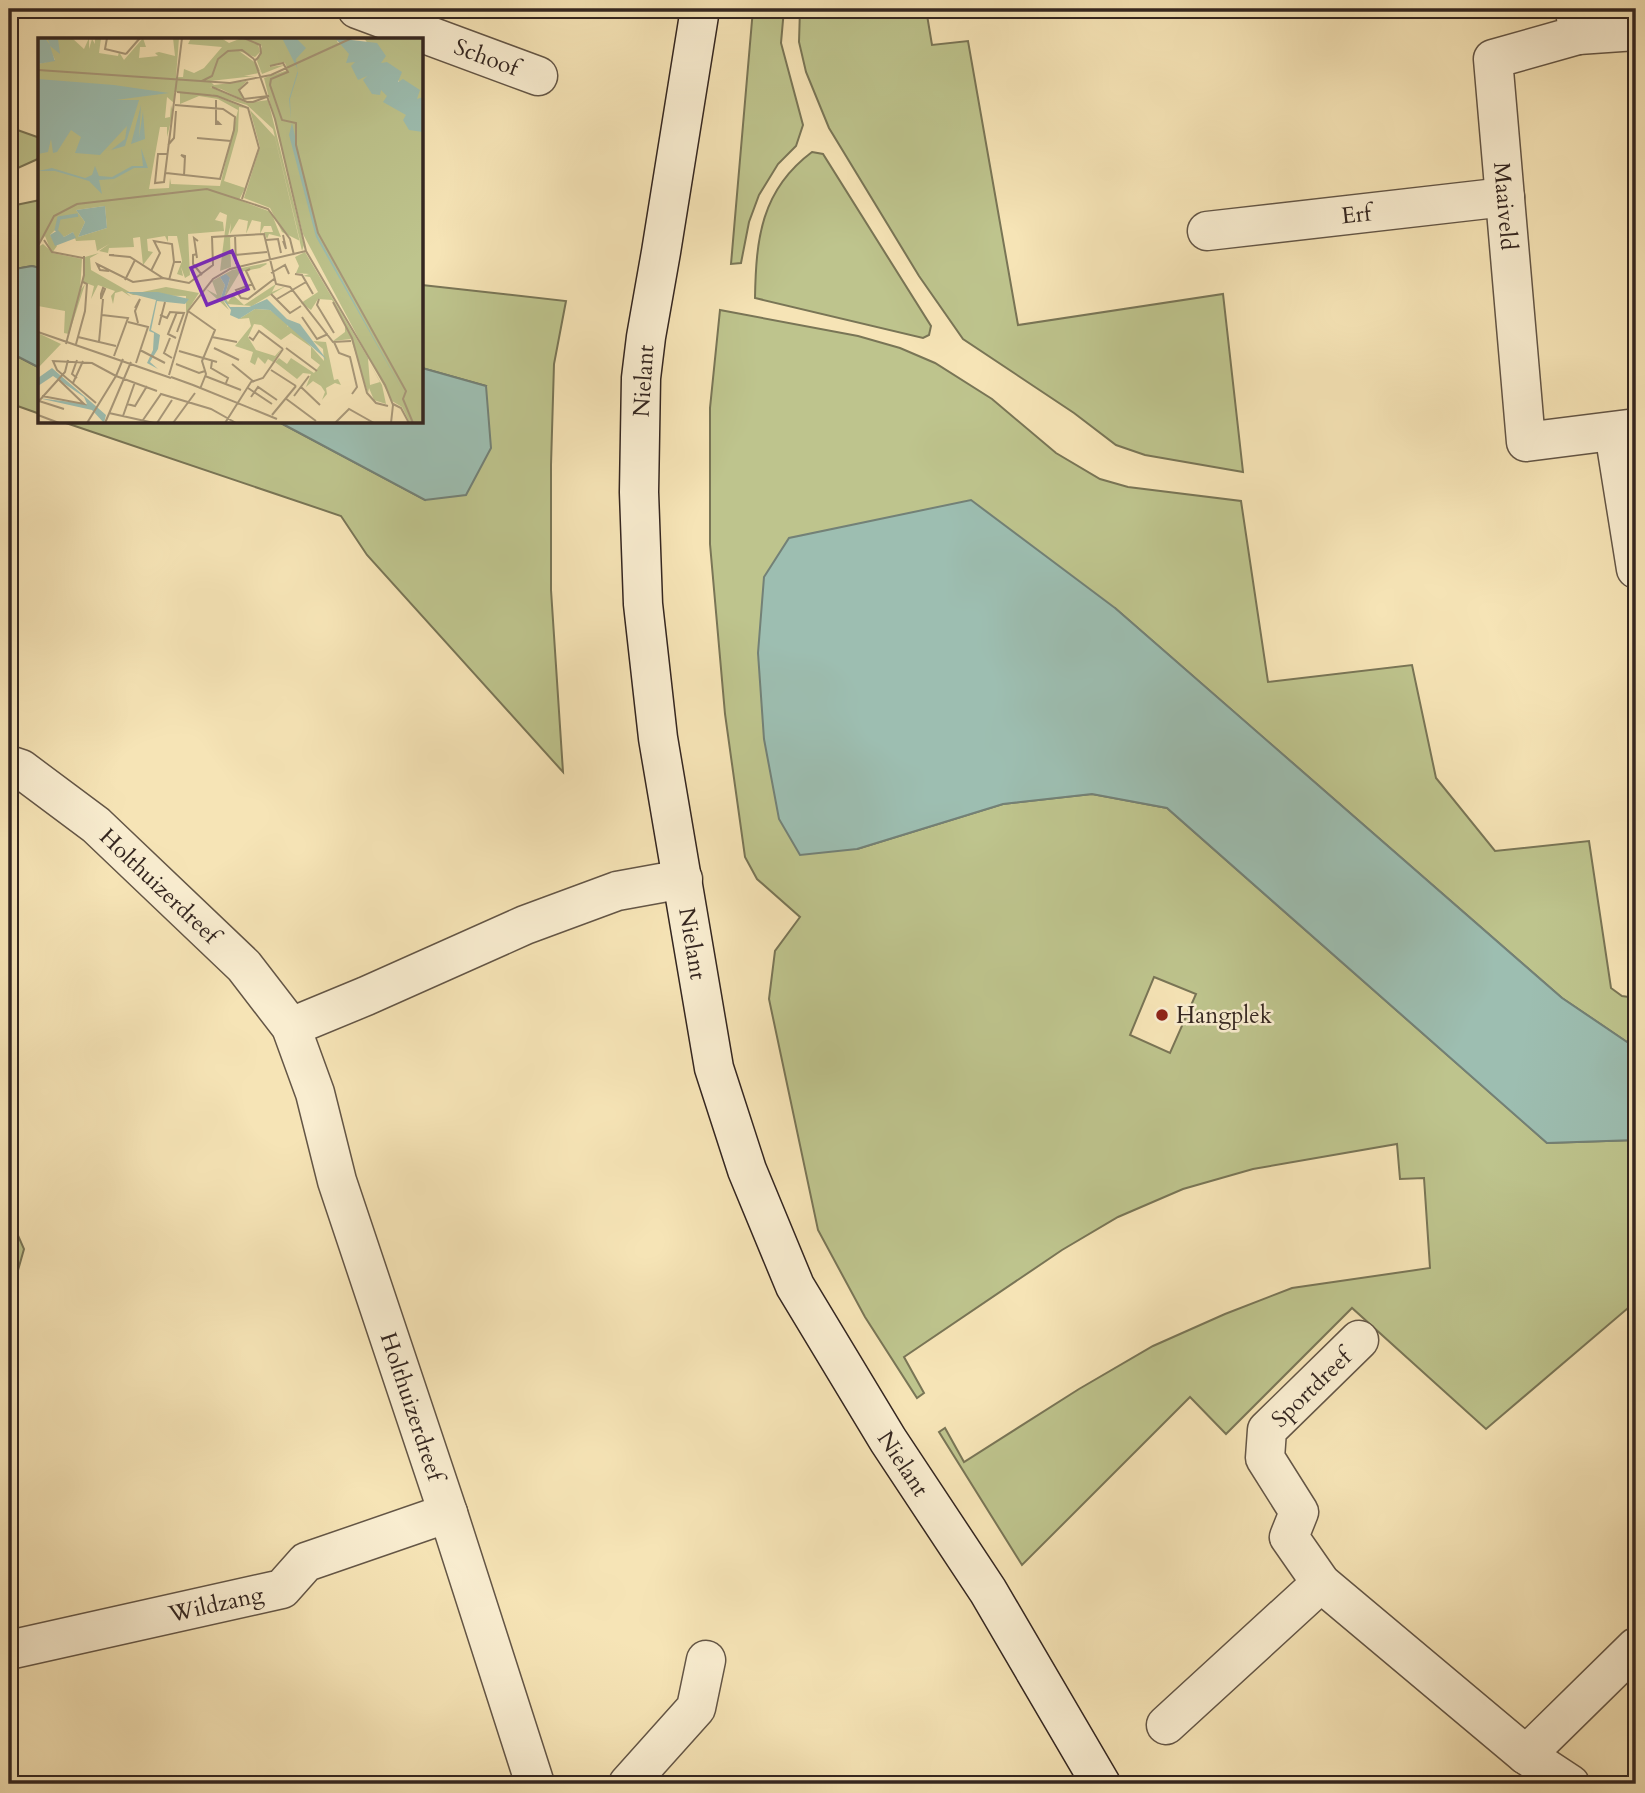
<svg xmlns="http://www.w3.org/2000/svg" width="1645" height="1793" font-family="Cardo,serif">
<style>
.green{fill:#bec48d;stroke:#797556;stroke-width:2;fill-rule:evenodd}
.water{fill:#9dbeb1;stroke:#738177;stroke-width:2}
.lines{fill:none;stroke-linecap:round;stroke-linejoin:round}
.street-casing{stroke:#645646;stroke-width:41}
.secondary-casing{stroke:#342620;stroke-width:41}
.street{stroke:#f9edd0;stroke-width:38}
.secondary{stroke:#f9edd0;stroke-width:38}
.poi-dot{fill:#8f2418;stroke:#f9edd0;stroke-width:2.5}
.labels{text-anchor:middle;stroke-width:5;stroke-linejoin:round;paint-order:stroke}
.street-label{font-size:23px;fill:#342620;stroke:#f9edd0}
.poi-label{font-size:23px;fill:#342620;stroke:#f9edd0;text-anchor:start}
.inset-river{fill:none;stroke:#9dbeb1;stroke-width:3.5}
.inset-road{fill:none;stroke:#a8987a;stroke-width:2}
.view{fill:#7b2cbf;fill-opacity:0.15;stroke:#7b2cbf;stroke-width:3.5}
.inset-edge{fill:none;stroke:#342620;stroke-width:3.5}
</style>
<rect width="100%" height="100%" fill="#f6e4b6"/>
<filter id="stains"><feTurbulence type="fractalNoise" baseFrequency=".00286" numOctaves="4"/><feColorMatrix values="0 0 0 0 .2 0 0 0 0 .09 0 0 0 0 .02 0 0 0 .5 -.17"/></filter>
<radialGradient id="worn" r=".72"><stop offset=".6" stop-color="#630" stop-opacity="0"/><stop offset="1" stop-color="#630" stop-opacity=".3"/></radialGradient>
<g class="green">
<path d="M 753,9 L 784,9 L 781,43 L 803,125 L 796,146 L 778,164 L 759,195 L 749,222 L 741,263 L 731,264 Z"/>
<path d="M 800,9 L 926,9 L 932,45 L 968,41 L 1018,325 L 1223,294 L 1243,472 L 1145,455 L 1116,445 L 1074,413 L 963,339 L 919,276 L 829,128 L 806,72 L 799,42 Z"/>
<path d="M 9,127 L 40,138 L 40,158 L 9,172 Z"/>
<path d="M 812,152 L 823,154 L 931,326 L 929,335 L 923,338 L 755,298 C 756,239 761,190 812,152 Z"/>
<path d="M 40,200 L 40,268 L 32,266 L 9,270 L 9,209 L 16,205 Z"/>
<path d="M 422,285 L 566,301 L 554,364 L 551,465 L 551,590 L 563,772 L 367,555 L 341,516 L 63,422 L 279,422 L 425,500 L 486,386 L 422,368 Z"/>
<path d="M 720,310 L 858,336 L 900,348 L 935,363 L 992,399 L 1056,453 L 1100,479 L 1128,487 L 1241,501 L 1268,682 L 1412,665 L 1436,778 L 1495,851 L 1589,841 L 1611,988 L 1622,996 L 1636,998 L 1636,1041 L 1627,1042 L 1562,998 L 1115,608 L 857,849 L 1003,804 L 1092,794 L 1167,808 L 1547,1143 L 1636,1140 L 1636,1304 L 1628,1308 L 1486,1429 L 1352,1308 L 1226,1434 L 1190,1397 L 1022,1565 L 939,1432 L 945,1428 L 964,1462 L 1079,1389 L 1153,1346 L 1225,1314 L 1292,1288 L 1430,1268 L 1424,1178 L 1400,1179 L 1397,1144 L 1253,1169 L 1183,1189 L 1118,1217 L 1062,1250 L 904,1357 L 924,1393 L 917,1398 L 865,1317 L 818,1230 L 769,999 L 775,951 L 800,917 L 757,879 L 745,857 L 725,714 L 710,544 L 710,408 ZM 1154,977 L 1196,994 L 1170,1053 L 1130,1035 Z"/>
<path d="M 9,352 L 40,368 L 40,414 L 9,403 Z"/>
<path d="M 9,1215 L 24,1249 L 9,1302 Z"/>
</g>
<g class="water">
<path d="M 32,266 L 40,268 L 40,368 L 9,352 L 9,270 Z"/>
<path d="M 422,368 L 486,386 L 491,448 L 466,495 L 425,500 L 279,422 L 422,422 Z"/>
<path d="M 971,500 L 1115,608 L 1562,998 L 1627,1042 L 1636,1041 L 1636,1140 L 1547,1143 L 1167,808 L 1092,794 L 1003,804 L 857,849 L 800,855 L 779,819 L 764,739 L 758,653 L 764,577 L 789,538 Z"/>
</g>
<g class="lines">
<defs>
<g id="street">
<path id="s1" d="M 357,9 L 538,76"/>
<path id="s2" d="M 1575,9 L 1578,35 L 1493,59 L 1526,442 L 1636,428"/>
<path d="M 1578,35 L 1636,31"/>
<path id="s3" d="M 1207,231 L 1505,197"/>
<path d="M 1614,432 L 1636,569"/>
<path id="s4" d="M 9,765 L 21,769 L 96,825 L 244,966 L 291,1027 L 315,1093 L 337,1181 L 448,1513 L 535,1784"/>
<path d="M 291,1027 L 366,996 L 525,925 L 617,891 L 683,879"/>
<path d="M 1359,1340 L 1267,1430 L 1265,1458 L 1299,1512 L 1289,1537 L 1321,1583 L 1526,1755 L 1570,1784"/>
<path id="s5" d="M 9,1650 L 282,1589 L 306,1562 L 448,1513"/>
<path d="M 1166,1725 L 1321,1583"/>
<path d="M 1526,1755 L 1636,1647"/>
<path d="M 628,1784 L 696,1708 L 706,1660"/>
</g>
<g id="secondary">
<path id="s6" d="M 700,9 L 661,252 L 646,337 L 641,378 L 639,492 L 643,604 L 658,738 L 714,1068 L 747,1170 L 795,1286 L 888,1440 L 988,1591 L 1101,1784"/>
</g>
</defs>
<use href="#street" class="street-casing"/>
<use href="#secondary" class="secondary-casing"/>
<use href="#street" class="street"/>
<use href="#secondary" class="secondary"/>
</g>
<circle class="poi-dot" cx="1162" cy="1015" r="7"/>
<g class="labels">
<g class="street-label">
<text dy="8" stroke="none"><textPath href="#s1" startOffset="138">Schoof</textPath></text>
<text dy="8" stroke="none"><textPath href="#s2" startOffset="262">Maaiveld</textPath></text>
<text dy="8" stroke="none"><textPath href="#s3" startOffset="150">Erf</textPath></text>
<text transform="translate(643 381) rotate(-86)" y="8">Nielant</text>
<text dy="8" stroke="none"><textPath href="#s4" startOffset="194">Holthuizerdreef</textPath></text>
<text dy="8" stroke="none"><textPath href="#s6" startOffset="943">Nielant</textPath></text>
<text transform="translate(1311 1388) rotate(-44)" y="8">Sportdreef</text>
<text dy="8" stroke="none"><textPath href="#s4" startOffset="786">Holthuizerdreef</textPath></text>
<text dy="8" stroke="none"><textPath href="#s6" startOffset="1510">Nielant</textPath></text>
<text dy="8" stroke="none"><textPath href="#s5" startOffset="212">Wildzang</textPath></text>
</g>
<g class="poi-label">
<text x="1176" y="1023">Hangplek</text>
</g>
</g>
<g transform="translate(38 38)">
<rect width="385" height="385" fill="#f6e4b6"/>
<path d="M 7,0 L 34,0 L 46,11 L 51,0 L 51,11 L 54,1 L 57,6 L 57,0 L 63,0 L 61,15 L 80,18 L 81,14 L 86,22 L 105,0 L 108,9 L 102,9 L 101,20 L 120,18 L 117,15 L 121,14 L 137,18 L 135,0 L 141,0 L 138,39 L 145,39 L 146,31 L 156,35 L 166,30 L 184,9 L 150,6 L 153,0 L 183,0 L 191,5 L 204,0 L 220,6 L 222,14 L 217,19 L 201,13 L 219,26 L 223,35 L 220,31 L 221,35 L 206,38 L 217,38 L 172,43 L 176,47 L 209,43 L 201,51 L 205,62 L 183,51 L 172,49 L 209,65 L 230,62 L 266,207 L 264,213 L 235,91 L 209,67 L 172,56 L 207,70 L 201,69 L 200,93 L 186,143 L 207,150 L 201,162 L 233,174 L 243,199 L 231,196 L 229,201 L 226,194 L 235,194 L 233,188 L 226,188 L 222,196 L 223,184 L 214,182 L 208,196 L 210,183 L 201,181 L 192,196 L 193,185 L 190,198 L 197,197 L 192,200 L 193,229 L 182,233 L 189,177 L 182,174 L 177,182 L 185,184 L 186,193 L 150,196 L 152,237 L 147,240 L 143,229 L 145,238 L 139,236 L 144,223 L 139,198 L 130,198 L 130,204 L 127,198 L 109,201 L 110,213 L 115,214 L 105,227 L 102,199 L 95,200 L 96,209 L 71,210 L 70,215 L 61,213 L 71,206 L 59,213 L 57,202 L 38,203 L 35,194 L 26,199 L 17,192 L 12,197 L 19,208 L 14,215 L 44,221 L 42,253 L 47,246 L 31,296 L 26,295 L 27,273 L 0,268 L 0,209 L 5,206 L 13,213 L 7,198 L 0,207 L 0,26 L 17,22 ZM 136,54 L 142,54 L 142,66 L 161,58 L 180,61 L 200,72 L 182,148 L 133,146 L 132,140 L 131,150 L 111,151 L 122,89 L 129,89 L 129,99 L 135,75 L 133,67 L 132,79 L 127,80 L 129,59 L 136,65 ZM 67,168 L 69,190 L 40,199 L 47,184 L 38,172 ZM 207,0 L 301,0 L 299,4 L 307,8 L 329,38 L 385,91 L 385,385 L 372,385 L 364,369 L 354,363 L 265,196 L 226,40 L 250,32 L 247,25 L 244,24 L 231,29 L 247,27 L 224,36 L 219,23 L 224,8 ZM 326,0 L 385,0 L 385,67 L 343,25 ZM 212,72 L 237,99 L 262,203 L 244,194 L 232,170 L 206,160 L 222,109 ZM 267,214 L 330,320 L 332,347 L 342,344 L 331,324 L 344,347 L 348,366 L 336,362 L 331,350 L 330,355 L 313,301 L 295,303 L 307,294 L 307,287 L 294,262 L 280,261 L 273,272 L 263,265 L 280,254 L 272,239 L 265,238 L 271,236 L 258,235 L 261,228 L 257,219 ZM 61,215 L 52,220 L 53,232 L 95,256 L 128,249 L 161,255 L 148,275 L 148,258 L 95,257 L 88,254 L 93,259 L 84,253 L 77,255 L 75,266 L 73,258 L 77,253 L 60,247 L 53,261 L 56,248 L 45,244 L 47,219 ZM 228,225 L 229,226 L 222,230 L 202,234 L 187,259 L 190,264 L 195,257 L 206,267 L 238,246 L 234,254 L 248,248 L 214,268 L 189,266 L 186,260 L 192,240 L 182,239 L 187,247 L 183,259 L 191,272 L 168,251 L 179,257 L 174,243 L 194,232 ZM 217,271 L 232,272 L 251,285 L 249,289 L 253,286 L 286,323 L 285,311 L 275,303 L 288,304 L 296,342 L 300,341 L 303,347 L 297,345 L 288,350 L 289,356 L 284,362 L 287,354 L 283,348 L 275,343 L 268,349 L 273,336 L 265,335 L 259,341 L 237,324 L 241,320 L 249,326 L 253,320 L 276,335 L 282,327 L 273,320 L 273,309 L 253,295 L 243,302 L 223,287 L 216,286 L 210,299 L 218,312 L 237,318 L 244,310 L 235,324 L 230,321 L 227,326 L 220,319 L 217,327 L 212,324 L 215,314 L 197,308 L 213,288 L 211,280 L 201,281 ZM 0,295 L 23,306 L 0,330 Z" fill="#bec48d" fill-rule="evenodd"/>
<path d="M 0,0 L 7,0 L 12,7 L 10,2 L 20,1 L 22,16 L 12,8 L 17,23 L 0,26 ZM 244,0 L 258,0 L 268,10 L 258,21 L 260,35 L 252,61 L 253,82 L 251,61 L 260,32 ZM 297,0 L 339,5 L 348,18 L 343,25 L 349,24 L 364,34 L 360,44 L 365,41 L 382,52 L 379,61 L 385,59 L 385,94 L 371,92 L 365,82 L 368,77 L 345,64 L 349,58 L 343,52 L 342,57 L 334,56 L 325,42 L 329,38 L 320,42 L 313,28 L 317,24 L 308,25 L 311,16 ZM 0,41 L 76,47 L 131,55 L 78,62 L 101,62 L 87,108 L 73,112 L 87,101 L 89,88 L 62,117 L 37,115 L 43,99 L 33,92 L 19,114 L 15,115 L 13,101 L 10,114 L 0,116 ZM 103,67 L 101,100 L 105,73 L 107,101 L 93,106 ZM 254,85 L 280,198 L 366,355 L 278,199 L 251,97 ZM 103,110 L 110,130 L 96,130 L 76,141 L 61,142 L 64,156 L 51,143 L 17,133 L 0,133 L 14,130 L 47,140 L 54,137 L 57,128 L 61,138 L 74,139 L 94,128 L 105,128 ZM 67,168 L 69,190 L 40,199 L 47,184 L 38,172 ZM 20,192 L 26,199 L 35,194 L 38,200 L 17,208 L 12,197 ZM 188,236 L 192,240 L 186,260 L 192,269 L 211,269 L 229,261 L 249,281 L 262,286 L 289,322 L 232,272 L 217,271 L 201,281 L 192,277 L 193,272 L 183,259 L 187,247 L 182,239 ZM 87,254 L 120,254 L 151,261 L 147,266 L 119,263 L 113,292 L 122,297 L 120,311 L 112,324 L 120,331 L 109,325 L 115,312 L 116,295 L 111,293 L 118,262 ZM 14,330 L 68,377 L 66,385 L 54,372 L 0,360 L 49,366 L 46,359 L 15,338 L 0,348 L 0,340 Z" fill="#9dbeb1"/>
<path class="inset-river" d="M 18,193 L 21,180 L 40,177"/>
<path class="inset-road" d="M 69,0 L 67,11 L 88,16M 206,0 L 222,7 L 223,15 L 219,21 L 216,23 L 221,19M 88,16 L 102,0M 216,21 L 237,81 L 268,213 L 347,347 L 355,367 L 353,385M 232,28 L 245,25 L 250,34 L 233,41 L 232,47 L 244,82 L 258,85 L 258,107 L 280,195 L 368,353 L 365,361 L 375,385M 0,32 L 192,45 L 233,37 L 314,0M 164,43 L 174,38 L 180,21 L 190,13 L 204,12 L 216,21M 174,49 L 209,64 L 215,64 L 231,58 L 206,61 L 201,52 L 210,44M 139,54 L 179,58 L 210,70 L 221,110 L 204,161M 178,62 L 178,86 L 182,86 L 179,83M 159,100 L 193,103M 130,107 L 136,100 L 138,73M 129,116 L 120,116 L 117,145 L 126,144 L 144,0M 128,135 L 182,141 L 196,92 L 197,79 L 185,71 L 137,67M 146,138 L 147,118 L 143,117 L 147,120M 197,197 L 198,226M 6,202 L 14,214 L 45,220M 228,202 L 240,201 L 243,215M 245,203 L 248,211 L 245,197M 0,208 L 16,178 L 39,166 L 169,151 L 230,171 L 252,201 L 256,217M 159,216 L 155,217 L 155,226 L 164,237M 76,217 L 71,217 L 92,219 L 125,240 L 151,245 L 175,227 L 174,199 L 226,196 L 238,246 L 252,249 L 295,304 L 313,303M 197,217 L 229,214M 159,220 L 156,200 L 160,203M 212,231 L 208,233 L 217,252M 71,233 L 62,232 L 59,226 L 95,244 L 125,240M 113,233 L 122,215 L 116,203 L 134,206 L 136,224M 233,235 L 247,227 L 251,236M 257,236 L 264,237 L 275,256M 87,242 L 97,222M 131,242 L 136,224 L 143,224M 215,246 L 198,252 L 203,260 L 210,261 L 236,241M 65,250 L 67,251 L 63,261 L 63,256 ZM 233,256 L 252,275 L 263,268M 65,261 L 61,304 L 78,308M 239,261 L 268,244M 281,261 L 279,267 L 296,295M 295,264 L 314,300 L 329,355 L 338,365 L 350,368M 97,270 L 102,261 L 97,273 L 100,285M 150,273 L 177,292 L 164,323 L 168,336 L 162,351M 64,277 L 90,280 L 76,318M 122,277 L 129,280 L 132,274 L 146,275 L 139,294M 264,279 L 279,301 L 290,296M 90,284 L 110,289 L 98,325M 121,287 L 127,264M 0,294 L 133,340M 40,299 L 61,304M 174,299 L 199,304M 211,299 L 215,302 L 221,293 L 245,311M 132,300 L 126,315 L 134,320M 138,300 L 130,296 L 139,274M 296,304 L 301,315 L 312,319 L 319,349 L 314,356M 28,306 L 46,237 L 46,218M 38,306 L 47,273 L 49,246 L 45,244M 176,310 L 201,322M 248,310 L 279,333M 102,312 L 127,325M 141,313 L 179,324M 39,322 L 34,336 L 39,340M 174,323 L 173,330 L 190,340 L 188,345M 138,326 L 161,335 L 167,333M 194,326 L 216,344M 233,332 L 258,348M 131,337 L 150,273 L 175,241 L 192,231 L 268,213M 167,338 L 203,352M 133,339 L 155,347M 35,345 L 45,323M 155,347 L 239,381M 263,349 L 282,367M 210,350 L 234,366M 4,358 L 46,366 L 20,341M 256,358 L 271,338M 213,359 L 220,349 L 239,362M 247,360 L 278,383M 1,363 L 26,371M 0,364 L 27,334 L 30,322M 58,365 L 19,332 L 15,323 L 54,325 L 78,338 L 85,321M 89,366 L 97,368 L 109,348M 355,366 L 363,370 L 371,385M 71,375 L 116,385M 0,377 L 21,385M 234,377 L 258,348M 85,378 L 97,344M 105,382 L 123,356 L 173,371 L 198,385M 49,385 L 78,338 L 119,353M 67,385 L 93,324M 119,385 L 134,362M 135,385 L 157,355M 187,385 L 213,344 L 225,340 L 245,311M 297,385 L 311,371 L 336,385"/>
<path class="view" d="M 194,213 L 210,251 L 169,267 L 153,230 Z"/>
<rect width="385" height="385" class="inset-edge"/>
</g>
<rect width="1645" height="1793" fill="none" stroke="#f6e4b6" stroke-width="35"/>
<rect x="10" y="10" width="1624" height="1772" fill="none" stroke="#342620" stroke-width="3.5"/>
<rect x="18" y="18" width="1610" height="1758" fill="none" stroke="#342620" stroke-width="2"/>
<rect width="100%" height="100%" filter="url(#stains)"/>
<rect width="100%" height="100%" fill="url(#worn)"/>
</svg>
